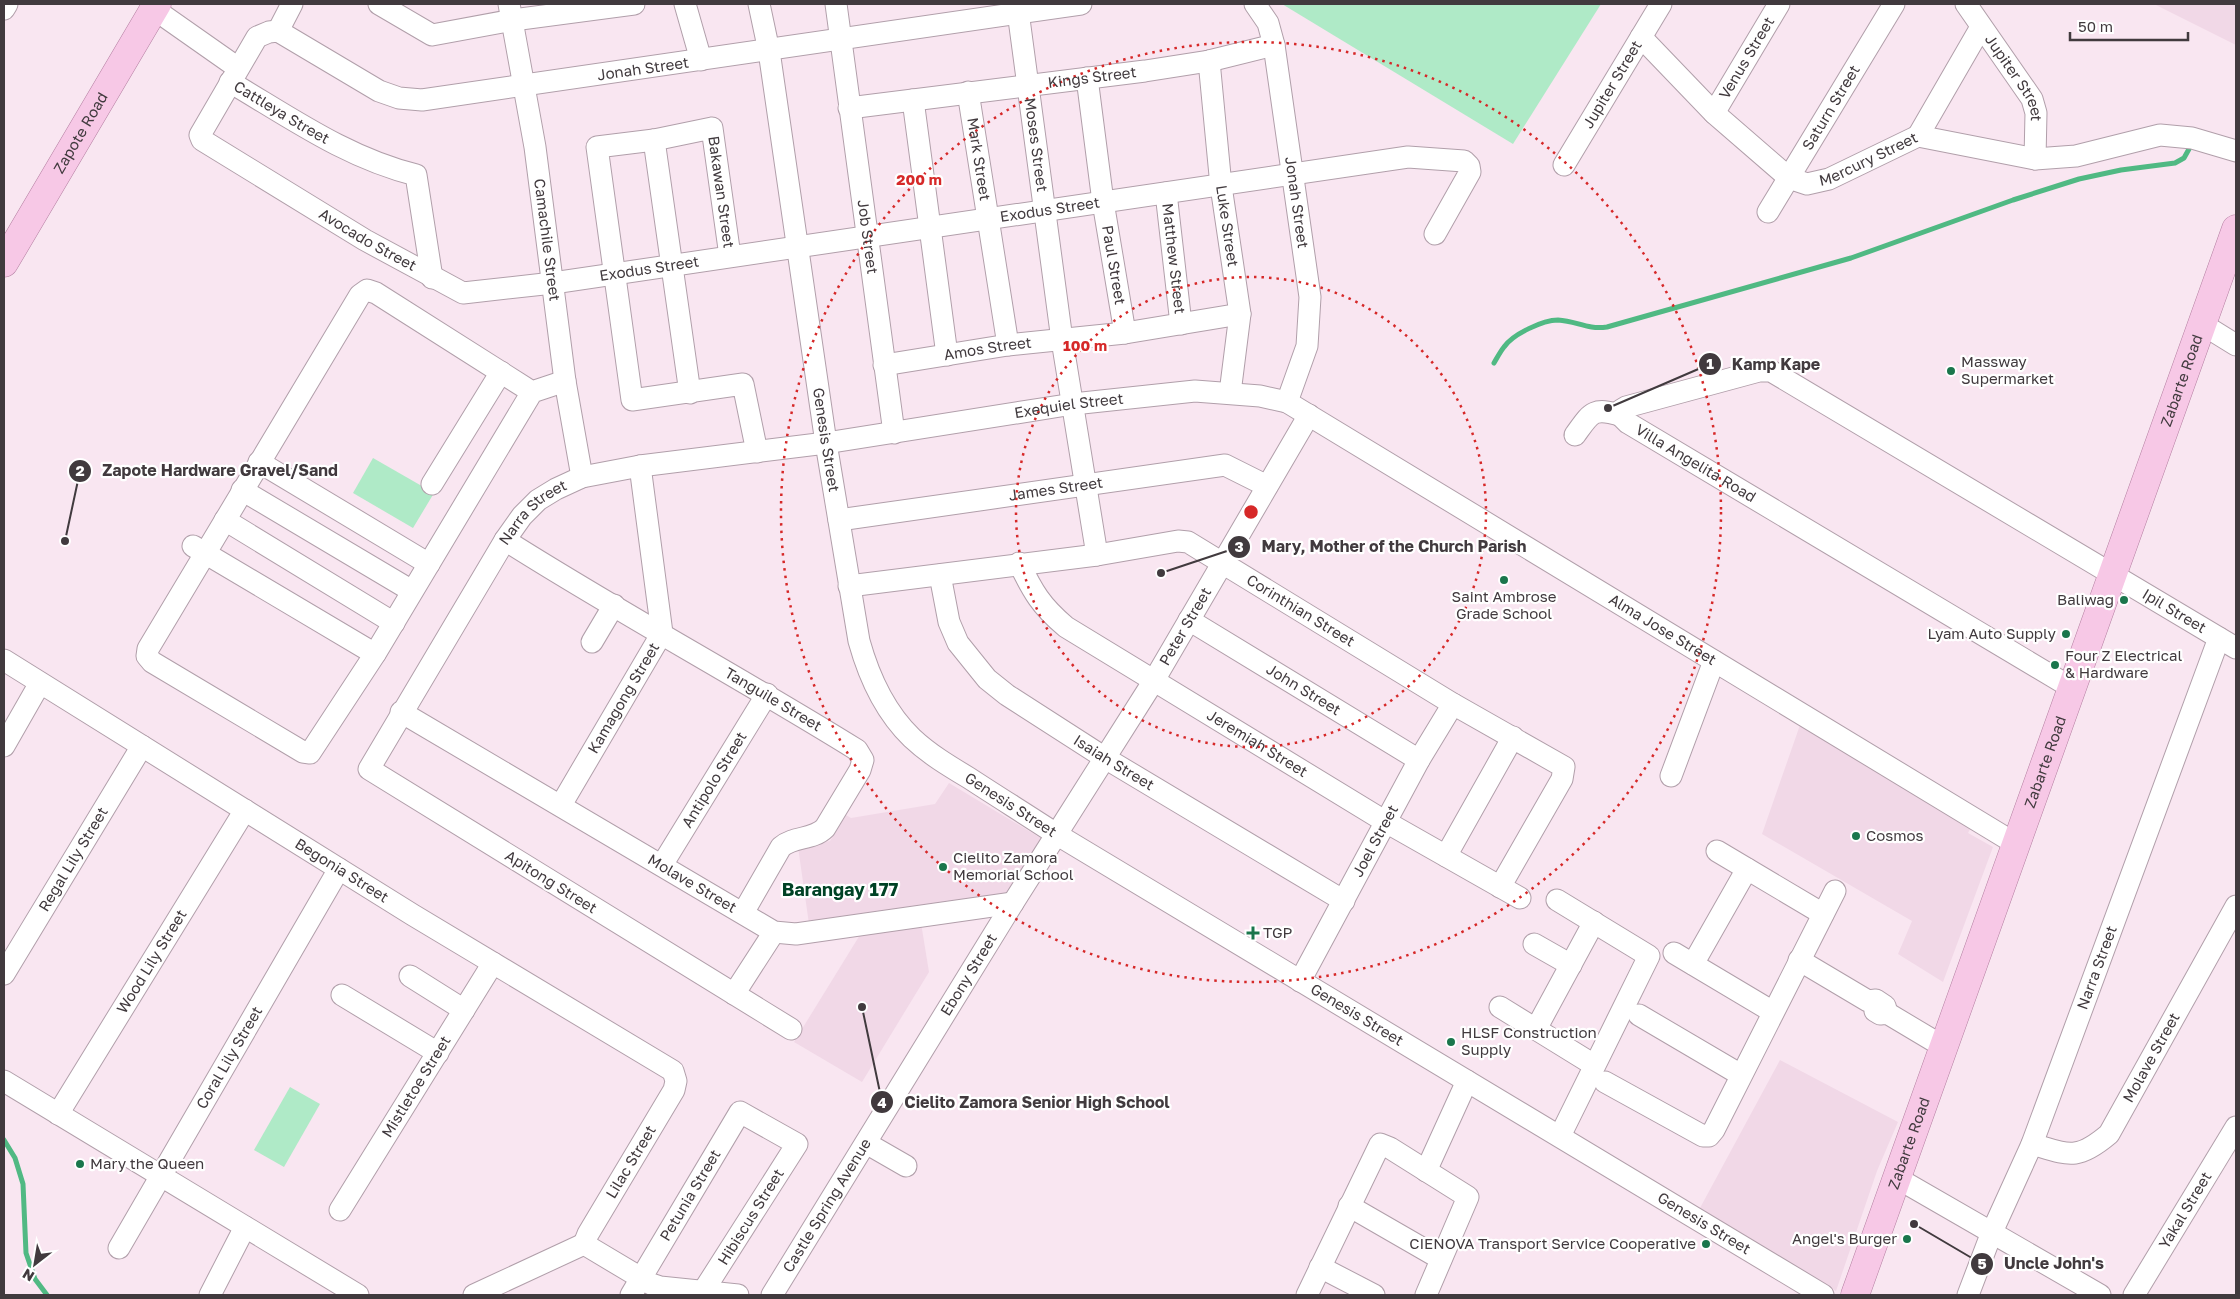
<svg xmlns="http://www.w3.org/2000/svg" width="2240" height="1299" font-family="'Golos Text',sans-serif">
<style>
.built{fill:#f1d8e7}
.green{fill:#afeac7}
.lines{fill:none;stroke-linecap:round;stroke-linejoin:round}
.stream{stroke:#50b983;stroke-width:5}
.minor-casing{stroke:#b19faa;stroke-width:23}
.major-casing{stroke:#b37ea0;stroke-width:29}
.minor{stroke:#fff;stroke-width:21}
.major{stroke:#f7c8e6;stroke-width:28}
.ring{fill:none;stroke:#d62828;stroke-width:2.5;stroke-dasharray:2.5 5}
.poi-dot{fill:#1a764c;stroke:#fff;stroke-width:2}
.labels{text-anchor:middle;stroke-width:4.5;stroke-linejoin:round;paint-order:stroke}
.street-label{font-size:15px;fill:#413a3e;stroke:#fff}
.poi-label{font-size:15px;fill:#413a3e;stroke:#fff;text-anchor:start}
.quarter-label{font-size:18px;font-weight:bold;fill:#004225;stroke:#fff}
.centre{fill:#d62828;stroke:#fff;stroke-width:2.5}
.ring-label{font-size:15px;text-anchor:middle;font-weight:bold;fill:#d62828;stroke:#fff;stroke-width:4.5;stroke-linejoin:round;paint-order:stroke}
.leader{fill:none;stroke:#413a3e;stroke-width:2}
.callout-dot{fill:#413a3e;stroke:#fff;stroke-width:2}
.mark-label{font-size:15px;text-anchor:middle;font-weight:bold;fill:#fff}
.callout-label{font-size:16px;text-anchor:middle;font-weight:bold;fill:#413a3e;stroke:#fff;stroke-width:4.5;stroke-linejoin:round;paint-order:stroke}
</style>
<rect width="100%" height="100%" fill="#f9e6f1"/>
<g class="built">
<path d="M 2154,4 L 2236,4 L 2236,45 Z"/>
<path d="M 1800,725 L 1971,827 L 1968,833 L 1993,847 L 1943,982 L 1898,954 L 1912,921 L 1762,834 Z"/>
<path d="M 949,783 L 1044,840 L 1013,895 L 809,924 L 798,847 L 830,841 L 846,815 L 851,818 L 935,804 Z"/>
<path d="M 921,923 L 929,972 L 862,1082 L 794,1042 L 863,930 Z"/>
<path d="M 1780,1060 L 1898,1122 L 1877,1171 L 1836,1291 L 1700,1208 Z"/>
</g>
<g class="green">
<path d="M 1282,4 L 1601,4 L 1513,144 Z"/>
<path d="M 373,458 L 434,493 L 413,528 L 353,493 Z"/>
<path d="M 290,1087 L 320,1104 L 284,1167 L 254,1150 Z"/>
</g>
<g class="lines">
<g class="stream">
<path d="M 1494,363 C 1497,358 1500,352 1504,347 C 1513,334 1543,320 1558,320 C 1577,321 1587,330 1607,327 L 1851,258 L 2013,200 L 2079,179 L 2121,170 L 2175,163 L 2184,158 L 2189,149"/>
<path d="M 4,1140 L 15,1158 L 23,1184 L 26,1253 L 35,1279 L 47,1295"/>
</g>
<defs>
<g id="minor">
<path d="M 379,4 L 432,35 L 513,20 L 634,4"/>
<path id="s1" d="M 509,4 L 535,147 L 565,381 L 582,477"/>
<path d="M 685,4 L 701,60"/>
<path id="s2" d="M 759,4 L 769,51 L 826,443 L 859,641 C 869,677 885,712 912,738 C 929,754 949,766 969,778 C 998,797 1027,815 1056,834 L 1823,1295"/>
<path id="s3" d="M 836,4 L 894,433"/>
<path id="s4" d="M 1017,4 L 1062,340 L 1097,555"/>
<path id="s5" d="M 1081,4 L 422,100 L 399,98 L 379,91 L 278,31 L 269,32 L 257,37 L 200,135 L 202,140 L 365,240 L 463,293 L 553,283 L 1408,157 L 1464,161 L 1469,166 L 1470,172 L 1435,234"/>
<path id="s6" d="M 1255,4 L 1268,23 L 1274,45 L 1310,297 L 1307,346 L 1287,402"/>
<path id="s7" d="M 1966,4 L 2032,99 L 2036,113 L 2035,159"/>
<path d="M 4,9 L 7,4"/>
<path d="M 154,9 L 238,68"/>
<path d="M 278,31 L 292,4"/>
<path id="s8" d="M 1641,37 L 1714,113 L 1789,178 L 1807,184 L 1829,179 L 1918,136 L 2035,159 L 2076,156 L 2160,135 L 2192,138 L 2236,151"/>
<path id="s9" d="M 1209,61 L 1221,186 L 1240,314 L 1230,393"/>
<path id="s10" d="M 1087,78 L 1103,202 L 1125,333"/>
<path id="s11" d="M 230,82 C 291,118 347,158 416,175 L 432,278"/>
<path id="s12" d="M 968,92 L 1008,345"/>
<path d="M 913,100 L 947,355"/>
<path id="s13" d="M 849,108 L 1145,71 L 1209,61 L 1274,45"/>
<path id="s14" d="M 1714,113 L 1779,4"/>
<path d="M 1918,136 L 1981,27"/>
<path d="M 654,140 L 690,393"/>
<path id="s15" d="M 1564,165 L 1661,4"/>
<path id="s16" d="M 1166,193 L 1181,324"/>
<path id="s17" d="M 1768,212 L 1894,4"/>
<path d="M 730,256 L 712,128 L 654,140 L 597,147 L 632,400 L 743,384 L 757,452"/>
<path d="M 2202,324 L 2236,345"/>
<path id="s18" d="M 884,365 L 1008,345 L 1125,333 L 1240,314"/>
<path d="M 532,392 L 376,293 L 367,290 L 360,295 L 148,649 L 147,656 L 152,662 L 303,752 L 310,753 L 375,654 L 532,392 L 565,381"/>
<path id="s19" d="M 1620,415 L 1621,410 L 1626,407 L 1759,371 L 1771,371 L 2236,648"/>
<path id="s20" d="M 1620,415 L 1628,423 L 2072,688"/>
<path d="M 1575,435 C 1591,413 1592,407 1620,415"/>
<path d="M 259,462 L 429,564"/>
<path d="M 432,484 L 501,372"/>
<path d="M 242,490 L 412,591"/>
<path d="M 225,520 L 394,623"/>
<path id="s21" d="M 839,520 L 1225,465 L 1267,486"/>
<path id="s22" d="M 505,540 C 620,613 741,678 857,750 L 863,760 L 860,770 L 825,828 C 813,840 794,836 781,847 L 743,913"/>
<path d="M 193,546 L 375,654"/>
<path id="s23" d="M 1019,563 C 1033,592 1041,606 1066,627 L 1386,822 L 1520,898"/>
<path id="s24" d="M 940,575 L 949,622 L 958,643 L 987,679 L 1007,695 L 1105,758 L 1344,901"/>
<path id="s25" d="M 849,586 L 1097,555 L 1178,541 L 1188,542 L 1453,704 L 1564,767 L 1562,779 L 1500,887"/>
<path id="s26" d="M 1189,620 L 1419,760"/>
<path d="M 592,642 L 614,605"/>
<path id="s27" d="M 4,660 L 413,915 L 673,1071 L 676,1081 L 674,1090 L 588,1234 L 584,1244"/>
<path id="s28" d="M 401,712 L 774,932 L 796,934 L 1013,903"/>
<path d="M 4,746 L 40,683"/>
<path d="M 1671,776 L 1714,661"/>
<path id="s29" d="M 561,805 L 662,633 L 640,466"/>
<path d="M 1717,851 L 1823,914"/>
<path d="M 1446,856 L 1513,737"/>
<path id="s30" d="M 662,865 L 767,694"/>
<path d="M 1557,900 L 1649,956 L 1560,1136"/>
<path d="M 1534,944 L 1571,965"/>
<path d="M 1674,953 L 1773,1012"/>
<path d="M 1799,960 L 1868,1001 L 1876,1000 L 1885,1006 L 1887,1013"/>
<path d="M 1693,964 L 1747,869"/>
<path id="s31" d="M 4,974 L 142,746"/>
<path d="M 410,976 L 464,1010"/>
<path id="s32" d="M 1300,981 L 1419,760 L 1453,704"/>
<path d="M 734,994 L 774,932"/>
<path d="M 342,995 L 438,1053"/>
<path d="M 1500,1007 L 1594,1065"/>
<path d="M 1875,1011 L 1880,1014 L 1887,1013 L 1944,1047"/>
<path d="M 1639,1015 L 1741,1075"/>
<path id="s33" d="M 791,1029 L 369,769 L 505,540 L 522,516 L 538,500 L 556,489 L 582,477 L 640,466 L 826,443 L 1073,404 L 1195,391 L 1260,396 L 1287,402 L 2016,844"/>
<path d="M 1536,1029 L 1594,922"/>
<path d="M 4,1081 L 358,1295"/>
<path d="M 1605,1082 L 1703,1136 L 1709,1136 L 1714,1130 L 1835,891"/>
<path id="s34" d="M 58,1114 L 245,810"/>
<path d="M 866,1143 L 906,1166"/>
<path id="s35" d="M 2032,1144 C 2069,1155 2077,1161 2109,1134 L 2236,906"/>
<path d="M 1426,1171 L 1467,1081"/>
<path d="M 1897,1178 L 2100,1295"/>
<path d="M 1349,1206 L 1441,1259"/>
<path id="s36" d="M 340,1210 L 493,963"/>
<path d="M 584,1244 L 651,1284 L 660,1287 L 738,1295"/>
<path id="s37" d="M 119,1248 L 339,869"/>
<path d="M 1320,1267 L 1374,1295"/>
<path d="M 210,1295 L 245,1227"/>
<path d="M 474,1295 L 584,1244"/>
<path id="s38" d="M 631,1295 L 740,1112 L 797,1144 L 704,1290"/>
<path id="s39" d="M 772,1295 L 1013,903 L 1153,682 L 1309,415"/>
<path d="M 1307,1295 L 1380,1144 L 1390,1148 L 1468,1197 L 1426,1295"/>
<path id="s40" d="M 1968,1295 L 1992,1232 L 2032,1144 L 2219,638"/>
<path id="s41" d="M 2134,1295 L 2236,1127"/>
</g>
<g id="major">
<path id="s42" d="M 4,263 L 157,4"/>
<path id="s43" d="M 1855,1295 L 2236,229"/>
</g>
</defs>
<use href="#minor" class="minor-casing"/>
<use href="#major" class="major-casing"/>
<use href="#minor" class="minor"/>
<use href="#major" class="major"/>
</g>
<g class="ring">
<circle cx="1251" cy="512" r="235"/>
<circle cx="1251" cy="512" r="470"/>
</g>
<g class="poi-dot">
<circle cx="1951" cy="371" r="5"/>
<circle cx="1504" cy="580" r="5"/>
<circle cx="2124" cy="600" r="5"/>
<circle cx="2066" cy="634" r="5"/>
<circle cx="2055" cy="665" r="5"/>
<circle cx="1856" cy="836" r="5"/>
<circle cx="943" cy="867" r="5"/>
<path d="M1250.5 925.5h5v5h5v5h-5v5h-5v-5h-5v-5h5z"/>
<circle cx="1451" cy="1042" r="5"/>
<circle cx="80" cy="1164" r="5"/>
<circle cx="1907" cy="1239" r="5"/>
<circle cx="1706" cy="1244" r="5"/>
</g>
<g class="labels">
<g class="street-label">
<text dy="5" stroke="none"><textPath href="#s14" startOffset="64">Venus Street</textPath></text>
<text transform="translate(643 69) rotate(-8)" y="5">Jonah Street</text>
<text dy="5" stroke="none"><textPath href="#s13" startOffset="245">Kings Street</textPath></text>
<text dy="5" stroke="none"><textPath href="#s7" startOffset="89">Jupiter Street</textPath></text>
<text dy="5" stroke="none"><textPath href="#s15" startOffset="94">Jupiter Street</textPath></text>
<text dy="5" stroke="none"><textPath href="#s17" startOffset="122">Saturn Street</textPath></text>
<text dy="5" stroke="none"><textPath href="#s11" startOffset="60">Cattleya Street</textPath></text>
<text dy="5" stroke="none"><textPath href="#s42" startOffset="151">Zapote Road</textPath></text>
<text dy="5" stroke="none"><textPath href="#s4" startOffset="142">Moses Street</textPath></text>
<text dy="5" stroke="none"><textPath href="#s12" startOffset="68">Mark Street</textPath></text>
<text dy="5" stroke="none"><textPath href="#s8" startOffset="290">Mercury Street</textPath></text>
<text transform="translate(721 192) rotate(82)" y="5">Bakawan Street</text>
<text dy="5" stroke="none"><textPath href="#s6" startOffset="205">Jonah Street</textPath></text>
<text dy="5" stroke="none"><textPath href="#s5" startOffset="1864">Exodus Street</textPath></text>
<text dy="5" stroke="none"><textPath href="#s9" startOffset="166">Luke Street</textPath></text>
<text dy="5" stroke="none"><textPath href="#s3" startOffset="235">Job Street</textPath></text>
<text dy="5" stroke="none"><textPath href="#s5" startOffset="1162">Avocado Street</textPath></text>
<text dy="5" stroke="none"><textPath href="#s1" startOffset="239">Camachile Street</textPath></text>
<text dy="5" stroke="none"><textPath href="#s16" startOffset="66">Matthew Street</textPath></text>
<text dy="5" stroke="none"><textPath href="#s10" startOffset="189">Paul Street</textPath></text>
<text dy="5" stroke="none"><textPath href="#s5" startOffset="1459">Exodus Street</textPath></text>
<text dy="5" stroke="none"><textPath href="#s18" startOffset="105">Amos Street</textPath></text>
<text dy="5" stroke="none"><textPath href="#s43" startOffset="971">Zabarte Road</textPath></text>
<text dy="5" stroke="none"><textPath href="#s33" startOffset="1356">Exequiel Street</textPath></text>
<text dy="5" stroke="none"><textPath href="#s2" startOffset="441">Genesis Street</textPath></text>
<text dy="5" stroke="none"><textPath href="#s20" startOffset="90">Villa Angelita Road</textPath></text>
<text dy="5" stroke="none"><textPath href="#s21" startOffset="219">James Street</textPath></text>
<text dy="5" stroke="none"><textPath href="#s33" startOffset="802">Narra Street</textPath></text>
<text dy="5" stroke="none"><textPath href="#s25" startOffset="474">Corinthian Street</textPath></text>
<text dy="5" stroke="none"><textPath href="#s19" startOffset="630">Ipil Street</textPath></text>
<text dy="5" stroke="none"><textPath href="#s39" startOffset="786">Peter Street</textPath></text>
<text dy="5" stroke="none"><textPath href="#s33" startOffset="2015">Alma Jose Street</textPath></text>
<text dy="5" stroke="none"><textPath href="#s26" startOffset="134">John Street</textPath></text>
<text dy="5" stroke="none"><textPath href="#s29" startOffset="124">Kamagong Street</textPath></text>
<text dy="5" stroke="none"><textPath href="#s22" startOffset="312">Tanguile Street</textPath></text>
<text dy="5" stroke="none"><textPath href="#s23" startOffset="304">Jeremiah Street</textPath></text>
<text dy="5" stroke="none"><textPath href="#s43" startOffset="566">Zabarte Road</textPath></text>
<text dy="5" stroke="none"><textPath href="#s24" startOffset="269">Isaiah Street</textPath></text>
<text dy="5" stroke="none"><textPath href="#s30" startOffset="100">Antipolo Street</textPath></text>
<text dy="5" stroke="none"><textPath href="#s2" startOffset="876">Genesis Street</textPath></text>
<text dy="5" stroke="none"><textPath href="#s32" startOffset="159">Joel Street</textPath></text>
<text dy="5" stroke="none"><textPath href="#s31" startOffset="134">Regal Lily Street</textPath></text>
<text dy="5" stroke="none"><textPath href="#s27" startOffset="398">Begonia Street</textPath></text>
<text transform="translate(551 882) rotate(32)" y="5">Apitong Street</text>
<text dy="5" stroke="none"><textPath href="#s28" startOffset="338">Molave Street</textPath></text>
<text dy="5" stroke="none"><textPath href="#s34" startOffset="179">Wood Lily Street</textPath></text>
<text dy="5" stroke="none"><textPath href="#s40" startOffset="352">Narra Street</textPath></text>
<text dy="5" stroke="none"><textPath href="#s39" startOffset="376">Ebony Street</textPath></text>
<text dy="5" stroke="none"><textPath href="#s2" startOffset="1281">Genesis Street</textPath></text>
<text dy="5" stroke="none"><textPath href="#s37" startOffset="220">Coral Lily Street</textPath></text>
<text dy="5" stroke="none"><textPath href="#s35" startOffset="171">Molave Street</textPath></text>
<text dy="5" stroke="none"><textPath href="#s36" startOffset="145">Mistletoe Street</textPath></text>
<text dy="5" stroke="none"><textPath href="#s43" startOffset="161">Zabarte Road</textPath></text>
<text transform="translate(631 1162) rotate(-59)" y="5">Lilac Street</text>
<text dy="5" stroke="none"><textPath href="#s38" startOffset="116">Petunia Street</textPath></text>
<text dy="5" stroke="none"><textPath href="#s39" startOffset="105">Castle Spring Avenue</textPath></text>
<text dy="5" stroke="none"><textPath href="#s41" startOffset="99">Yakal Street</textPath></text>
<text transform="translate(751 1217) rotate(-58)" y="5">Hibiscus Street</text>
<text dy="5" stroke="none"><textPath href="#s2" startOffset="1686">Genesis Street</textPath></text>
</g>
<g class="poi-label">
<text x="1961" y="367">Massway<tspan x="1961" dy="17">Supermarket</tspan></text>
<text x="1504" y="602" text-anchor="middle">Saint Ambrose<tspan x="1504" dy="17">Grade School</tspan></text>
<text x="2114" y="605" text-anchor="end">Baliwag</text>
<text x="2056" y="639" text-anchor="end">Lyam Auto Supply</text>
<text x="2065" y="661">Four Z Electrical<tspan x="2065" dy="17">&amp; Hardware</tspan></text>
<text x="1866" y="841">Cosmos</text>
<text x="953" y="863">Cielito Zamora<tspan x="953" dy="17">Memorial School</tspan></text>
<text x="1263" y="938">TGP</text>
<text x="1461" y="1038">HLSF Construction<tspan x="1461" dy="17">Supply</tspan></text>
<text x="90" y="1169">Mary the Queen</text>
<text x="1897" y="1244" text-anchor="end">Angel's Burger</text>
<text x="1696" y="1249" text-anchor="end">CIENOVA Transport Service Cooperative</text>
</g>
<g class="quarter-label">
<text x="840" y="896">Barangay 177</text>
</g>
</g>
<circle cx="1251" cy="512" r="8" class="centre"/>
<g class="ring-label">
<text x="919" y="185">200 m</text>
<text x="1085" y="351">100 m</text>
</g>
<path class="leader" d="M1608 408L1710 364M65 541L80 471M1161 573L1239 547M862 1007L882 1102M1914 1224L1982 1264"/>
<g class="callout-dot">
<circle cx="1608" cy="408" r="5"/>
<circle cx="65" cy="541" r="5"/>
<circle cx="1161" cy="573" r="5"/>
<circle cx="862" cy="1007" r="5"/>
<circle cx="1914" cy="1224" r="5"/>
<circle cx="1710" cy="364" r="12"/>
<circle cx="80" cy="471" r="12"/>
<circle cx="1239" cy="547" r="12"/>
<circle cx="882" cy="1102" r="12"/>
<circle cx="1982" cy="1264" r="12"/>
</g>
<g class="mark-label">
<text x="1710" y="369">1</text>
<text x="80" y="476">2</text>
<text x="1239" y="552">3</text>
<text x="882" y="1108">4</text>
<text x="1982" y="1269">5</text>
</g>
<g class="callout-label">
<text x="1776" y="370">Kamp Kape</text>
<text x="220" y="476">Zapote Hardware Gravel/Sand</text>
<text x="1394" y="552">Mary, Mother of the Church Parish</text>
<text x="1037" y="1108">Cielito Zamora Senior High School</text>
<text x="2054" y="1269">Uncle John's</text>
</g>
<rect width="2240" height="1299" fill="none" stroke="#413a3e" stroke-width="10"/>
<g transform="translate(35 1264) rotate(211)" stroke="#ffffff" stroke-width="4" paint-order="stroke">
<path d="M0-4L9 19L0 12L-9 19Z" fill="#413a3e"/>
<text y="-8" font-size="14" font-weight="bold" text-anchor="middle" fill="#413a3e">N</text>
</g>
<path d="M2070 32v8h118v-8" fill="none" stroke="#413a3e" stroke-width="2.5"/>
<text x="2078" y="32" font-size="15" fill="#413a3e" stroke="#ffffff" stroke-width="4" paint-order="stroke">50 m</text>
</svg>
